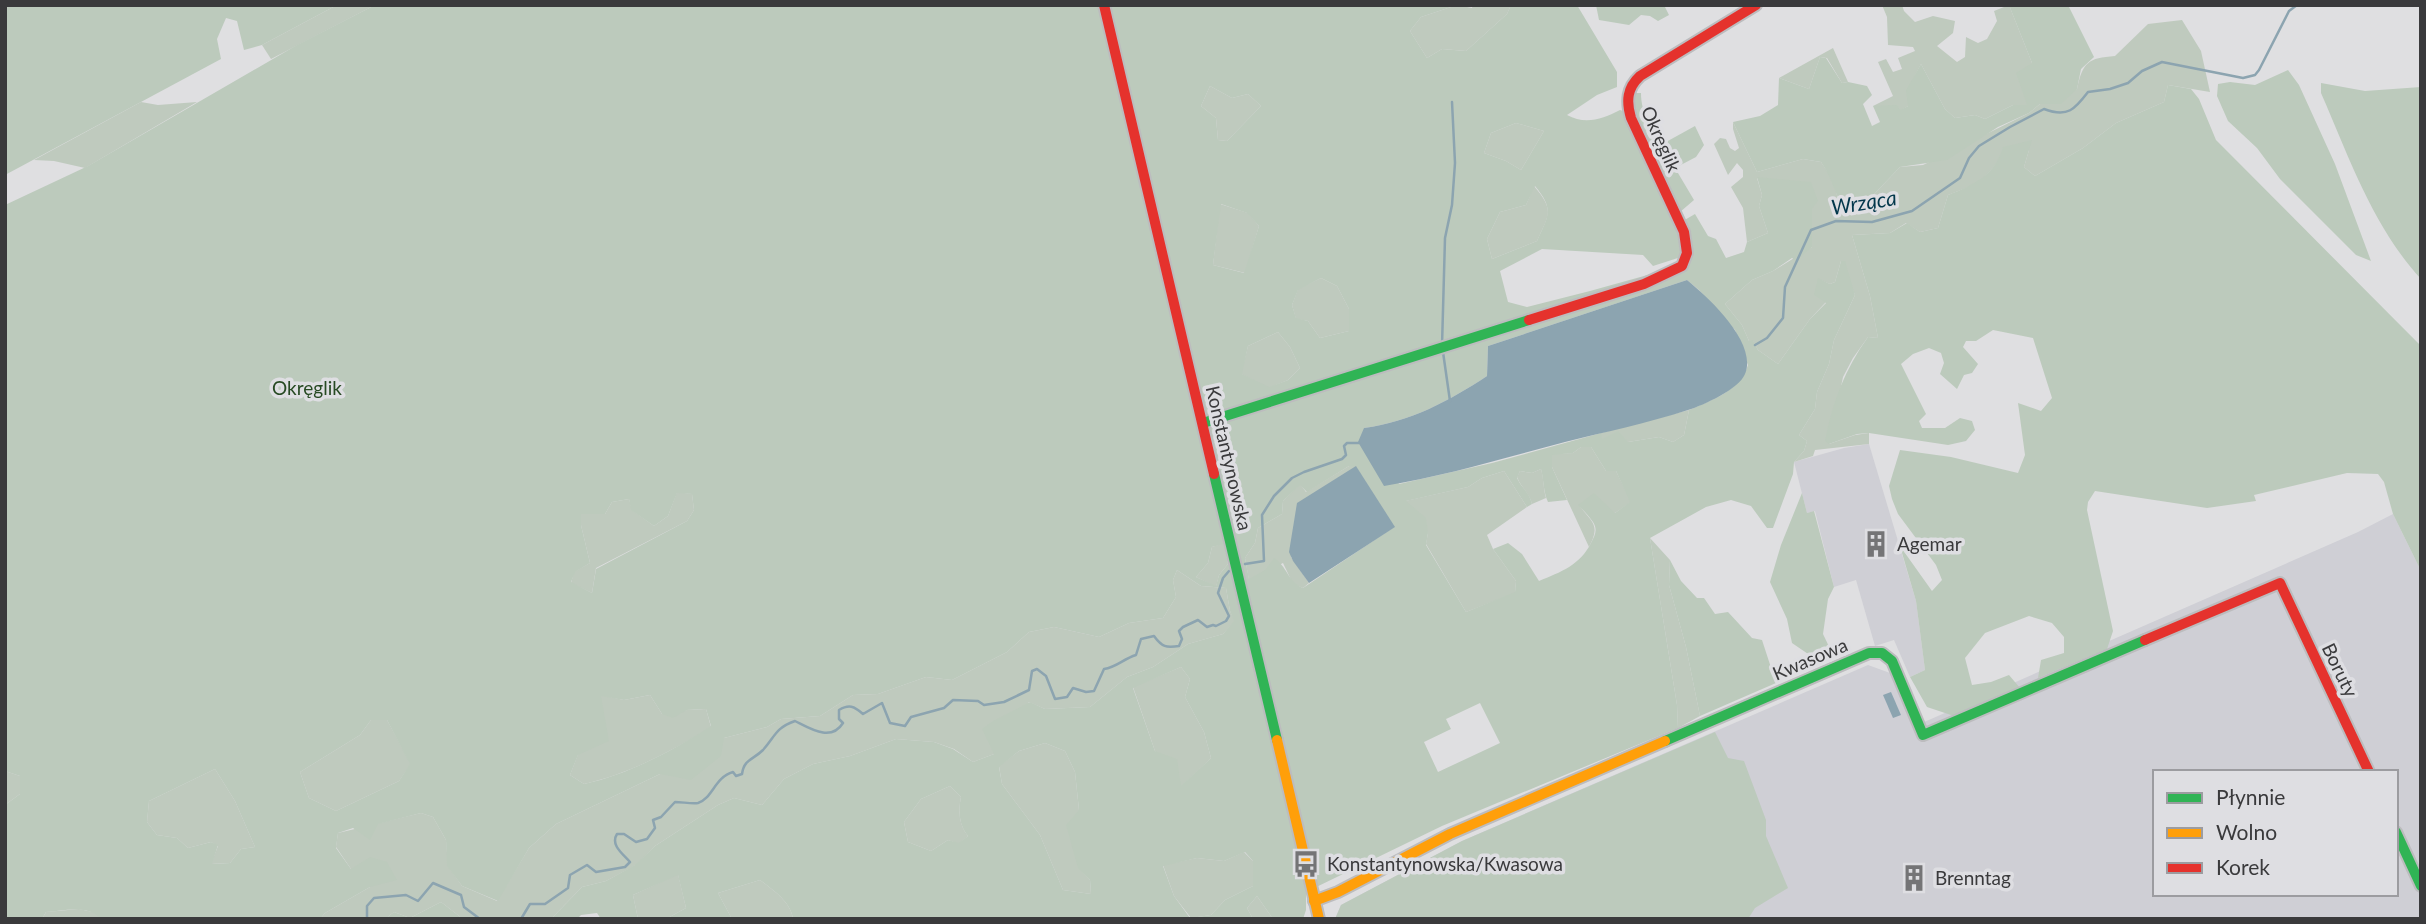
<svg xmlns="http://www.w3.org/2000/svg" width="2426" height="924" font-family="Lato,sans-serif">
<style>
.built{fill:#cfcfd5;fill-rule:evenodd}
.green{fill:#bfcabe}
.forest{fill:#bccabc;fill-rule:evenodd}
.water{fill:#8ca4b0}
.lines{fill:none;stroke-linecap:round;stroke-linejoin:round}
.stream{stroke:#8ca4b0;stroke-width:2.5}
.fast-casing{stroke:#bcbcbe;stroke-width:14}
.slow-casing{stroke:#bcbcbe;stroke-width:14}
.jam-casing{stroke:#bcbcbe;stroke-width:14}
.fast{stroke:#30b455;stroke-width:10}
.slow{stroke:#ff9f0a;stroke-width:10}
.jam{stroke:#e5322d;stroke-width:10}
.labels{text-anchor:middle;stroke-width:7;stroke-linejoin:round;paint-order:stroke}
.street-label{font-size:19px;fill:#3a3a3c;stroke:#dedee2}
.park-label{font-size:19px;fill:#274a23;stroke:#dedee2}
.poi-label{font-size:19px;fill:#3a3a3c;stroke:#dedee2;text-anchor:start}
.water-label{font-size:21px;font-style:italic;fill:#03374b;stroke:#dedee2}
</style>
<rect width="100%" height="100%" fill="#dfdfe1"/>
<g class="built">
<path d="M 1869,444 L 1916,601 L 1925,670 L 1910,677 L 1894,640 L 1875,646 L 1856,580 L 1834,587 L 1815,511 L 1807,513 L 1794,462 L 1844,448 Z"/>
<path d="M 2393,514 L 2421,571 L 2421,919 L 1335,919 L 1341,905 L 1462,841 L 1868,665 L 1890,673 L 1915,726 L 2358,532 ZM 2155,772 L 2396,772 L 2396,894 L 2155,894 Z"/>
</g>
<g class="green">
<path d="M 337,5 L 375,5 L 271,59 L 262,45 Z"/>
<path d="M 1457,5 L 1472,8 L 1473,5 L 1511,5 L 1507,14 L 1466,51 L 1442,49 L 1427,58 L 1410,31 L 1421,17 Z"/>
<path d="M 1882,5 L 1902,5 L 1904,11 L 1915,22 L 1933,16 L 1955,21 L 1953,33 L 1937,46 L 1957,62 L 1965,57 L 1966,37 L 1978,43 L 1987,39 L 1997,21 L 1994,11 L 2009,5 L 2032,63 L 2028,105 L 2013,105 L 1985,119 L 1975,115 L 1955,118 L 1945,109 L 1921,64 L 1913,79 L 1908,106 L 1900,111 L 1873,106 L 1893,96 L 1878,62 L 1886,59 L 1893,72 L 1902,69 L 1898,58 L 1915,51 L 1913,47 L 1888,45 L 1887,17 Z"/>
<path d="M 2182,20 L 2201,51 L 2210,92 L 2168,85 L 2164,102 L 2116,123 L 2083,148 L 2035,176 L 2024,167 L 2029,150 L 1999,161 L 1979,183 L 1948,195 L 1938,228 L 1920,232 L 1906,223 L 1890,233 L 1852,235 L 1870,296 L 1878,338 L 1868,337 L 1853,358 L 1843,377 L 1829,444 L 1855,435 L 1869,433 L 1869,444 L 1815,450 L 1813,456 L 1794,462 L 1804,451 L 1807,441 L 1799,435 L 1815,409 L 1817,392 L 1829,364 L 1834,340 L 1855,295 L 1841,261 L 1835,282 L 1830,284 L 1818,279 L 1826,302 L 1810,319 L 1778,364 L 1758,350 L 1753,341 L 1749,341 L 1742,325 L 1725,304 L 1752,280 L 1773,271 L 1812,247 L 1812,208 L 1757,178 L 1762,195 L 1759,206 L 1768,233 L 1747,242 L 1743,208 L 1731,187 L 1743,177 L 1743,170 L 1737,163 L 1728,175 L 1714,144 L 1720,138 L 1726,139 L 1730,148 L 1735,151 L 1739,148 L 1733,129 L 1733,122 L 1757,172 L 1803,159 L 1821,162 L 1833,180 L 1839,203 L 1857,212 L 1900,167 L 1923,165 L 2029,113 L 2040,104 L 2077,89 C 2083,62 2088,58 2115,56 L 2148,24 Z"/>
<path d="M 1833,48 L 1848,82 L 1842,83 L 1827,58 L 1820,57 L 1809,89 L 1779,78 Z"/>
<path d="M 1210,86 L 1232,98 L 1248,94 L 1261,106 L 1227,141 L 1218,140 L 1216,118 L 1201,106 Z"/>
<path d="M 141,102 L 158,105 L 197,102 L 85,168 L 54,161 L 34,160 Z"/>
<path d="M 1516,123 L 1544,131 L 1521,170 L 1506,161 L 1484,153 L 1491,133 Z"/>
<path d="M 1534,186 C 1555,211 1549,214 1537,241 L 1492,259 L 1487,239 L 1500,212 L 1526,205 Z"/>
<path d="M 1220,204 L 1248,213 L 1259,226 L 1245,273 L 1213,265 Z"/>
<path d="M 1321,278 L 1337,286 L 1349,309 L 1349,331 L 1320,338 L 1308,321 L 1296,319 L 1292,305 L 1298,289 Z"/>
<path d="M 1278,332 L 1290,347 L 1300,368 L 1288,380 L 1269,388 L 1241,374 L 1248,346 Z"/>
<path d="M 1689,410 L 1684,435 L 1673,442 L 1659,437 L 1628,442 L 1601,440 L 1601,433 Z"/>
<path d="M 1581,447 L 1591,447 L 1606,471 L 1616,471 L 1631,502 L 1615,513 L 1579,505 C 1592,523 1601,524 1589,547 L 1552,467 L 1552,454 L 1573,453 Z"/>
<path d="M 1349,466 L 1356,466 L 1291,557 L 1309,583 L 1303,588 L 1293,584 L 1283,563 L 1249,580 L 1245,558 L 1255,543 L 1258,528 L 1282,514 L 1283,501 L 1300,484 L 1306,492 Z"/>
<path d="M 1541,469 C 1544,479 1543,488 1546,498 L 1532,504 C 1529,492 1521,488 1517,477 L 1520,471 L 1532,473 Z"/>
<path d="M 1504,471 L 1527,507 L 1487,535 L 1493,549 L 1516,581 L 1515,593 L 1466,612 L 1426,544 L 1428,533 L 1405,501 L 1468,487 L 1482,478 Z"/>
<path d="M 677,492 L 692,494 L 694,510 L 687,521 L 596,568 L 592,593 L 571,583 L 574,572 L 590,563 L 581,525 L 581,514 L 605,514 L 612,502 L 629,499 L 632,510 L 654,526 L 668,516 Z"/>
<path d="M 1650,538 L 1670,560 L 1669,585 L 1686,647 L 1700,716 L 1678,728 L 1677,705 Z"/>
<path d="M 1224,543 L 1228,564 L 1219,575 L 1216,587 L 1196,577 L 1208,563 L 1212,547 Z"/>
<path d="M 1177,570 L 1201,586 L 1226,588 L 1230,611 L 1235,621 L 1223,634 L 1188,644 L 1153,667 L 1127,677 L 1090,707 L 1045,709 L 1029,702 L 994,754 L 973,762 L 954,749 L 934,742 L 896,739 L 850,756 L 813,764 L 784,779 L 762,805 L 734,798 L 718,805 L 655,846 L 636,865 L 606,881 L 582,887 L 551,919 L 463,919 L 441,902 L 410,918 L 394,912 L 385,919 L 320,919 L 325,913 L 370,887 L 351,869 L 336,847 L 338,833 L 421,813 L 433,817 L 446,840 L 448,866 L 462,886 L 497,901 L 529,848 L 556,824 L 660,774 L 724,738 L 767,727 L 781,719 L 820,716 L 853,695 L 878,694 L 926,677 L 952,680 L 1007,652 L 1029,632 L 1054,627 L 1099,637 L 1129,623 L 1163,618 L 1176,597 L 1173,580 Z"/>
<path d="M 1181,667 L 1190,679 L 1185,697 L 1204,732 L 1211,758 L 1181,787 L 1155,751 L 1133,687 Z"/>
<path d="M 601,695 L 624,700 L 650,695 L 662,714 L 687,710 L 706,709 L 711,727 C 672,751 629,774 584,784 L 570,775 Z"/>
<path d="M 371,720 L 387,720 L 411,764 L 399,781 L 336,811 L 309,798 L 300,772 L 360,735 Z"/>
<path d="M 1045,743 L 1065,751 L 1075,772 L 1079,810 L 1078,867 L 1090,880 L 1091,894 L 1063,890 L 1040,835 L 1002,784 L 999,766 L 1019,751 Z"/>
<path d="M 215,769 L 235,801 L 255,847 L 241,849 L 230,863 L 211,864 L 218,846 L 211,842 L 188,848 L 177,838 L 157,835 L 147,822 L 149,801 Z"/>
<path d="M 5,771 L 20,776 L 20,794 L 5,805 Z"/>
<path d="M 950,786 L 961,797 C 958,811 959,825 968,836 L 959,844 L 948,840 L 931,851 L 908,842 L 904,822 L 921,799 Z"/>
<path d="M 1244,852 L 1253,861 L 1253,886 L 1225,900 L 1211,915 L 1191,918 L 1174,896 L 1163,865 L 1197,858 L 1224,861 Z"/>
<path d="M 678,874 L 686,908 L 666,919 L 638,919 L 633,895 Z"/>
<path d="M 760,880 C 773,890 791,902 793,919 L 732,919 L 718,893 Z"/>
<path d="M 1257,896 L 1273,919 L 1253,919 L 1247,908 Z"/>
<path d="M 79,909 L 97,913 L 101,919 L 42,919 L 46,912 Z"/>
</g>
<g class="forest">
<path d="M 5,5 L 337,5 L 262,45 L 244,50 L 237,21 L 226,18 L 217,39 L 221,59 L 5,175 Z"/>
<path d="M 375,5 L 1457,5 L 1421,17 L 1410,31 L 1427,58 L 1442,49 L 1466,51 L 1507,14 L 1511,5 L 1577,5 L 1617,72 L 1617,87 L 1597,95 L 1567,115 C 1585,125 1603,119 1620,110 L 1623,111 L 1676,225 L 1695,214 L 1708,236 L 1716,239 L 1726,258 L 1744,252 L 1747,242 L 1768,233 L 1759,206 L 1762,195 L 1757,177 L 1811,182 L 1818,201 L 1812,209 L 1812,247 L 1796,261 L 1792,258 L 1773,271 L 1752,280 L 1725,304 L 1742,325 L 1749,341 L 1753,340 L 1758,350 L 1778,364 L 1810,319 L 1826,303 L 1814,295 L 1818,278 L 1830,284 L 1835,282 L 1841,261 L 1845,261 L 1855,295 L 1834,340 L 1829,364 L 1817,392 L 1815,409 L 1799,435 L 1807,441 L 1804,451 L 1794,462 L 1793,474 L 1773,528 L 1767,528 L 1751,506 L 1731,500 L 1706,507 L 1650,538 L 1677,705 L 1678,728 L 1442,826 L 1306,892 L 1306,910 L 1303,919 L 1273,919 L 1257,896 L 1247,908 L 1253,919 L 793,919 C 791,902 773,890 760,880 L 718,893 L 732,919 L 666,919 L 686,908 L 678,875 L 633,895 L 638,919 L 601,919 L 597,913 L 581,915 L 577,919 L 551,919 L 582,887 L 606,881 L 635,865 L 655,846 L 718,805 L 734,798 L 762,805 L 784,779 L 813,764 L 850,756 L 896,739 L 934,742 L 953,749 L 973,762 L 994,754 L 982,729 L 993,721 L 1030,702 L 1045,709 L 1090,707 L 1127,677 L 1153,667 L 1188,644 L 1223,634 L 1234,621 L 1230,611 L 1226,588 L 1201,586 L 1177,570 L 1173,580 L 1176,597 L 1163,618 L 1129,623 L 1099,637 L 1054,627 L 1029,632 L 1007,652 L 952,680 L 926,677 L 878,694 L 853,695 L 820,716 L 781,719 L 767,727 L 724,738 L 721,756 L 691,780 L 660,774 L 556,824 L 529,848 L 498,901 L 462,886 L 447,866 L 446,840 L 433,817 L 421,813 L 378,824 L 370,840 L 353,828 L 338,833 L 336,848 L 351,869 L 370,857 L 387,862 L 397,880 L 370,887 L 325,913 L 320,919 L 101,919 C 89,904 63,911 46,912 L 42,919 L 5,919 L 5,805 L 20,794 L 20,776 L 5,771 L 5,205 L 88,166 L 297,45 ZM 1210,86 L 1232,98 L 1248,94 L 1261,106 L 1227,141 L 1218,140 L 1216,118 L 1201,106 ZM 1516,123 L 1544,131 L 1521,170 L 1506,161 L 1484,153 L 1491,133 ZM 1535,186 C 1555,210 1548,216 1537,241 L 1492,259 L 1487,239 L 1500,212 L 1526,205 ZM 1221,204 L 1247,213 L 1259,226 L 1244,273 L 1213,265 ZM 1542,249 L 1643,255 L 1653,266 L 1681,257 L 1669,269 L 1590,291 L 1527,307 L 1508,302 L 1500,271 ZM 1321,278 L 1337,286 L 1349,309 L 1349,331 L 1320,338 L 1308,321 L 1296,318 L 1292,305 L 1298,290 ZM 1687,280 L 1699,290 L 1735,330 L 1748,365 C 1740,391 1712,400 1689,410 L 1684,435 L 1673,442 L 1659,437 L 1628,442 L 1618,431 L 1602,439 L 1601,433 L 1492,463 L 1399,484 L 1364,428 C 1410,422 1449,401 1487,376 L 1488,346 ZM 1278,332 L 1290,347 L 1300,368 L 1288,380 L 1269,387 L 1242,374 L 1248,346 ZM 1581,447 L 1591,447 L 1606,471 L 1616,471 L 1630,502 L 1615,513 L 1594,493 L 1578,505 C 1583,510 1589,516 1593,522 C 1598,530 1595,535 1591,543 C 1580,565 1561,572 1539,581 L 1522,554 L 1508,543 L 1493,549 L 1516,581 L 1515,592 L 1466,612 L 1426,545 L 1428,533 L 1426,518 L 1406,501 L 1468,487 L 1482,478 L 1504,471 L 1527,507 L 1532,504 C 1529,491 1522,489 1517,478 L 1520,471 L 1532,473 L 1541,469 C 1544,480 1543,491 1548,502 L 1567,500 L 1552,467 L 1552,455 L 1573,453 ZM 1349,466 L 1356,467 L 1394,527 L 1303,588 C 1288,582 1287,566 1274,558 L 1265,570 L 1249,579 L 1245,558 L 1255,543 L 1258,528 L 1282,514 L 1283,501 L 1300,485 L 1307,492 ZM 677,493 L 692,494 L 694,510 L 687,521 L 596,569 L 592,593 L 571,582 L 575,572 L 590,563 L 581,525 L 581,514 L 605,514 L 612,502 L 629,499 L 631,510 L 654,526 L 668,516 ZM 1224,544 L 1228,564 L 1219,575 L 1216,586 L 1196,577 L 1208,563 L 1212,547 ZM 1181,667 L 1190,679 L 1185,697 L 1204,732 L 1211,758 L 1181,786 L 1177,759 L 1155,751 L 1133,688 ZM 650,695 L 662,714 L 673,718 L 687,710 L 706,709 L 711,726 C 672,751 629,774 584,784 L 570,775 L 578,755 L 609,741 L 601,696 L 624,700 ZM 1480,703 L 1500,743 L 1438,772 L 1424,742 L 1451,729 L 1446,719 ZM 371,720 L 387,720 L 410,764 L 399,781 L 336,811 L 309,798 L 300,772 L 360,735 ZM 1045,743 L 1065,751 L 1075,772 L 1079,810 L 1066,825 L 1078,868 L 1090,880 L 1091,894 L 1063,890 L 1040,835 L 1002,784 L 999,767 L 1019,751 ZM 215,769 L 235,801 L 255,847 L 241,849 L 230,863 L 212,864 L 218,845 L 211,842 L 188,848 L 177,838 L 157,835 L 147,822 L 149,801 ZM 950,786 L 961,797 C 958,811 959,825 968,836 L 959,843 L 948,840 L 931,851 L 908,842 L 904,822 L 921,799 ZM 1245,852 L 1253,861 L 1253,886 L 1225,900 L 1211,915 L 1190,918 L 1174,896 L 1163,866 L 1197,858 L 1224,861 Z"/>
<path d="M 1596,5 L 1664,5 L 1669,15 L 1658,21 L 1650,16 L 1641,15 L 1629,25 L 1599,20 Z"/>
<path d="M 2009,5 L 2068,5 L 2094,57 L 2081,69 L 2077,89 L 2061,104 L 2040,104 L 2029,113 L 1998,127 L 1947,160 L 1900,167 L 1857,212 L 1847,214 C 1835,197 1834,181 1821,162 L 1803,159 L 1757,172 L 1733,122 L 1760,116 L 1778,105 L 1779,78 L 1809,89 L 1820,57 L 1826,58 L 1842,83 L 1848,82 L 1867,86 L 1872,95 L 1863,104 L 1872,126 L 1880,122 L 1873,106 L 1897,105 L 1900,110 L 1908,106 L 1906,90 L 1921,64 L 1945,109 L 1955,118 L 1975,115 L 1985,119 L 2013,105 L 2027,105 L 2016,73 L 2032,63 Z"/>
<path d="M 2288,70 L 2299,85 L 2335,164 L 2371,261 L 2356,255 L 2280,179 L 2257,148 L 2228,121 L 2217,96 L 2218,84 L 2230,82 L 2255,85 Z"/>
<path d="M 2321,83 L 2365,91 L 2421,87 L 2421,279 C 2373,227 2349,157 2321,93 Z"/>
<path d="M 2168,85 L 2191,89 L 2199,99 L 2216,140 L 2421,346 L 2421,571 L 2393,514 L 2384,482 L 2378,474 L 2347,473 L 2254,495 L 2256,501 L 2207,508 L 2095,491 L 2088,502 L 2087,510 L 2113,631 L 2107,649 L 2038,678 L 2041,660 L 2064,653 L 2064,637 L 2052,623 L 2029,616 L 1985,633 L 1965,658 L 1972,685 L 1991,682 L 2009,675 L 2020,688 L 1954,716 L 1927,707 L 1910,677 L 1925,670 L 1916,601 L 1900,546 L 1932,591 L 1942,580 L 1936,565 L 1898,514 L 1892,499 L 1889,486 L 1900,450 L 1951,457 L 2018,473 L 2025,455 L 2018,403 L 2041,411 L 2052,398 L 2033,338 L 1993,330 L 1976,341 L 1966,341 L 1963,347 L 1978,364 L 1972,373 L 1964,375 L 1957,389 L 1940,374 L 1944,363 L 1941,353 L 1929,348 L 1913,354 L 1901,364 L 1926,414 L 1919,421 L 1922,428 L 1945,428 L 1960,418 L 1972,421 L 1975,430 L 1966,441 L 1948,445 L 1869,433 L 1857,434 L 1829,444 L 1825,441 C 1832,403 1845,369 1868,337 L 1878,338 L 1870,296 L 1852,235 L 1890,233 L 1907,223 L 1920,232 L 1938,228 L 1948,195 C 1974,185 1995,175 2003,147 L 2032,140 L 2024,167 L 2035,176 L 2083,148 L 2116,123 L 2164,102 Z"/>
<path d="M 1634,93 L 1641,93 C 1641,114 1651,128 1666,142 L 1695,126 L 1704,145 L 1696,157 L 1675,168 L 1694,200 L 1680,212 L 1636,117 L 1632,99 Z"/>
<path d="M 1802,493 L 1807,513 L 1814,511 L 1834,587 L 1828,599 L 1823,634 L 1833,655 L 1806,670 L 1801,664 L 1811,656 L 1792,643 L 1787,619 L 1770,582 L 1781,545 Z"/>
<path d="M 1670,560 L 1681,581 L 1697,598 L 1704,598 L 1715,614 L 1728,612 L 1752,638 L 1762,640 L 1776,683 L 1700,716 L 1686,647 L 1669,585 Z"/>
<path d="M 1715,732 L 1728,758 L 1744,761 L 1766,820 L 1766,836 L 1788,888 L 1755,908 L 1748,919 L 1335,919 L 1341,905 L 1462,841 Z"/>
<path d="M 441,902 L 463,919 L 385,919 L 394,912 L 410,918 Z"/>
</g>
<g class="water">
<path d="M 1687,280 C 1709,298 1758,343 1745,374 C 1739,389 1704,405 1688,410 C 1648,423 1605,432 1565,442 C 1504,458 1445,476 1384,486 L 1358,442 L 1364,428 C 1410,422 1449,401 1487,376 L 1488,346 Z"/>
<path d="M 1356,466 L 1395,527 L 1309,583 L 1293,561 L 1289,552 L 1297,503 Z"/>
<path d="M 1891,692 L 1901,715 L 1893,718 L 1883,695 Z"/>
</g>
<g class="lines">
<g class="stream">
<path d="M 1755,345 L 1767,338 L 1783,318 L 1785,287 L 1811,230 L 1836,221 L 1872,222 L 1912,211 L 1960,178 L 1969,158 L 1979,146 L 2010,127 L 2044,109 C 2068,118 2075,109 2088,92 L 2110,89 L 2128,83 L 2142,71 L 2162,62 L 2243,78 L 2255,75 L 2259,70 L 2289,11 L 2297,5"/>
<path d="M 1442,346 L 1445,238 L 1452,205 L 1455,163 L 1452,102"/>
<path d="M 1443,352 L 1450,401"/>
<path d="M 1245,564 L 1264,561 L 1262,515 L 1274,496 L 1292,478 L 1304,472 L 1342,459 L 1346,455 L 1344,446 L 1347,443 L 1359,443"/>
<path d="M 362,919 L 367,918 L 367,906 L 374,898 L 406,895 L 418,901 L 433,883 L 461,895 L 464,907 L 480,919"/>
<path d="M 521,919 L 530,904 L 545,904 L 568,888 L 570,875 L 587,865 L 596,872 L 625,867 L 630,862 C 623,854 610,845 617,834 L 624,834 L 636,842 L 647,839 L 655,828 L 653,820 L 661,817 L 675,802 C 682,802 692,804 698,803 C 712,799 715,777 733,772 L 736,776 L 742,774 C 744,759 753,760 763,750 C 775,737 775,728 795,721 C 811,729 831,742 843,723 L 839,719 L 839,710 C 849,704 854,706 863,714 L 882,703 L 890,723 L 905,726 L 911,717 L 944,708 L 953,700 L 978,701 L 984,705 L 1004,702 L 1029,690 L 1032,671 L 1037,669 L 1046,676 L 1055,699 L 1067,697 L 1073,688 L 1086,692 L 1094,691 L 1104,669 C 1117,667 1123,659 1136,655 L 1141,639 L 1154,636 C 1162,647 1166,648 1179,646 L 1182,639 L 1179,631 L 1183,627 L 1198,620 L 1207,627 L 1213,625 L 1216,626 L 1226,621 L 1229,616 L 1218,593 L 1223,578 L 1229,571"/>
</g>
<defs>
<g id="fast">
<path d="M 1203,423 L 1529,320"/>
<path d="M 1214,474 L 1277,740"/>
<path d="M 1665,741 L 1869,653 L 1882,653 L 1892,661 L 1923,735 L 2145,640"/>
<path d="M 2396,832 L 2421,886"/>
</g>
<g id="slow">
<path d="M 1277,740 L 1319,919"/>
<path d="M 1314,901 L 1338,892 L 1450,834 L 1665,741"/>
</g>
<g id="jam">
<path d="M 1104,5 L 1214,474"/>
<path d="M 1529,320 L 1644,284 L 1682,266 L 1687,253 L 1684,232 L 1631,118 C 1626,101 1627,88 1640,76 L 1756,5"/>
<path d="M 2145,640 L 2280,583 L 2369,772"/>
</g>
</defs>
<use href="#fast" class="fast-casing"/>
<use href="#slow" class="slow-casing"/>
<use href="#jam" class="jam-casing"/>
<use href="#fast" class="fast"/>
<use href="#slow" class="slow"/>
<use href="#jam" class="jam"/>
</g>
<defs>
<symbol id="building-bare" viewBox="-9 -9 18 18"><path d="M-4-6H4V6H1V3H-1V6H-4ZM-2.5-4.3h1.7v1.8h-1.7ZM.8-4.3h1.7v1.8H.8ZM-2.5-1h1.7V.8h-1.7ZM.8-1h1.7V.8H.8Z" fill="#747476" stroke="#dedee2" stroke-width="2.5" paint-order="stroke"/></symbol>
<symbol id="bus-bare" viewBox="-9 -9 18 18"><path d="M-5-6H5V4H4V6H2V4H-2V6H-4V4H-5ZM-3.5-4V0h7V-4ZM-3.5 1.2v1.5H-2V1.2ZM2 1.2v1.5H3.5V1.2Z" fill="#747476" stroke="#dedee2" stroke-width="2.5" paint-order="stroke"/></symbol>
</defs>
<g fill-rule="evenodd">
<use href="#building-bare" x="1857" y="525" width="38" height="38"/>
<use href="#bus-bare" x="1287" y="845" width="38" height="38"/>
<use href="#building-bare" x="1895" y="859" width="38" height="38"/>
</g>
<g class="labels">
<g class="street-label">
<text transform="translate(1661 139) rotate(66)" y="7">Okręglik</text>
<text transform="translate(1229 458) rotate(77)" y="7">Konstantynowska</text>
<text transform="translate(1810 659) rotate(-23)" y="7">Kwasowa</text>
<text transform="translate(2340 670) rotate(64)" y="7">Boruty</text>
</g>
<g class="park-label">
<text x="307" y="395">Okręglik</text>
</g>
<g class="poi-label">
<text x="1897" y="551">Agemar</text>
<text x="1327" y="871">Konstantynowska/Kwasowa</text>
<text x="1935" y="885">Brenntag</text>
</g>
<g class="water-label">
<text transform="translate(1864 203) rotate(-9)" y="7">Wrząca</text>
</g>
</g>
<rect width="2426" height="924" fill="none" stroke="#3a3a3c" stroke-width="14"/>
<rect x="2153" y="770" width="245" height="126" fill="#dedee2" stroke="#9c9ca0" stroke-width="2"/>
<rect x="2167" y="793" width="35" height="10" fill="#30b455" stroke="#9c9ca0" stroke-width="2"/>
<text x="2216" y="805" font-size="21" fill="#3a3a3c">Płynnie</text>
<rect x="2167" y="828" width="35" height="10" fill="#ff9f0a" stroke="#9c9ca0" stroke-width="2"/>
<text x="2216" y="840" font-size="21" fill="#3a3a3c">Wolno</text>
<rect x="2167" y="863" width="35" height="10" fill="#e5322d" stroke="#9c9ca0" stroke-width="2"/>
<text x="2216" y="875" font-size="21" fill="#3a3a3c">Korek</text>
</svg>
